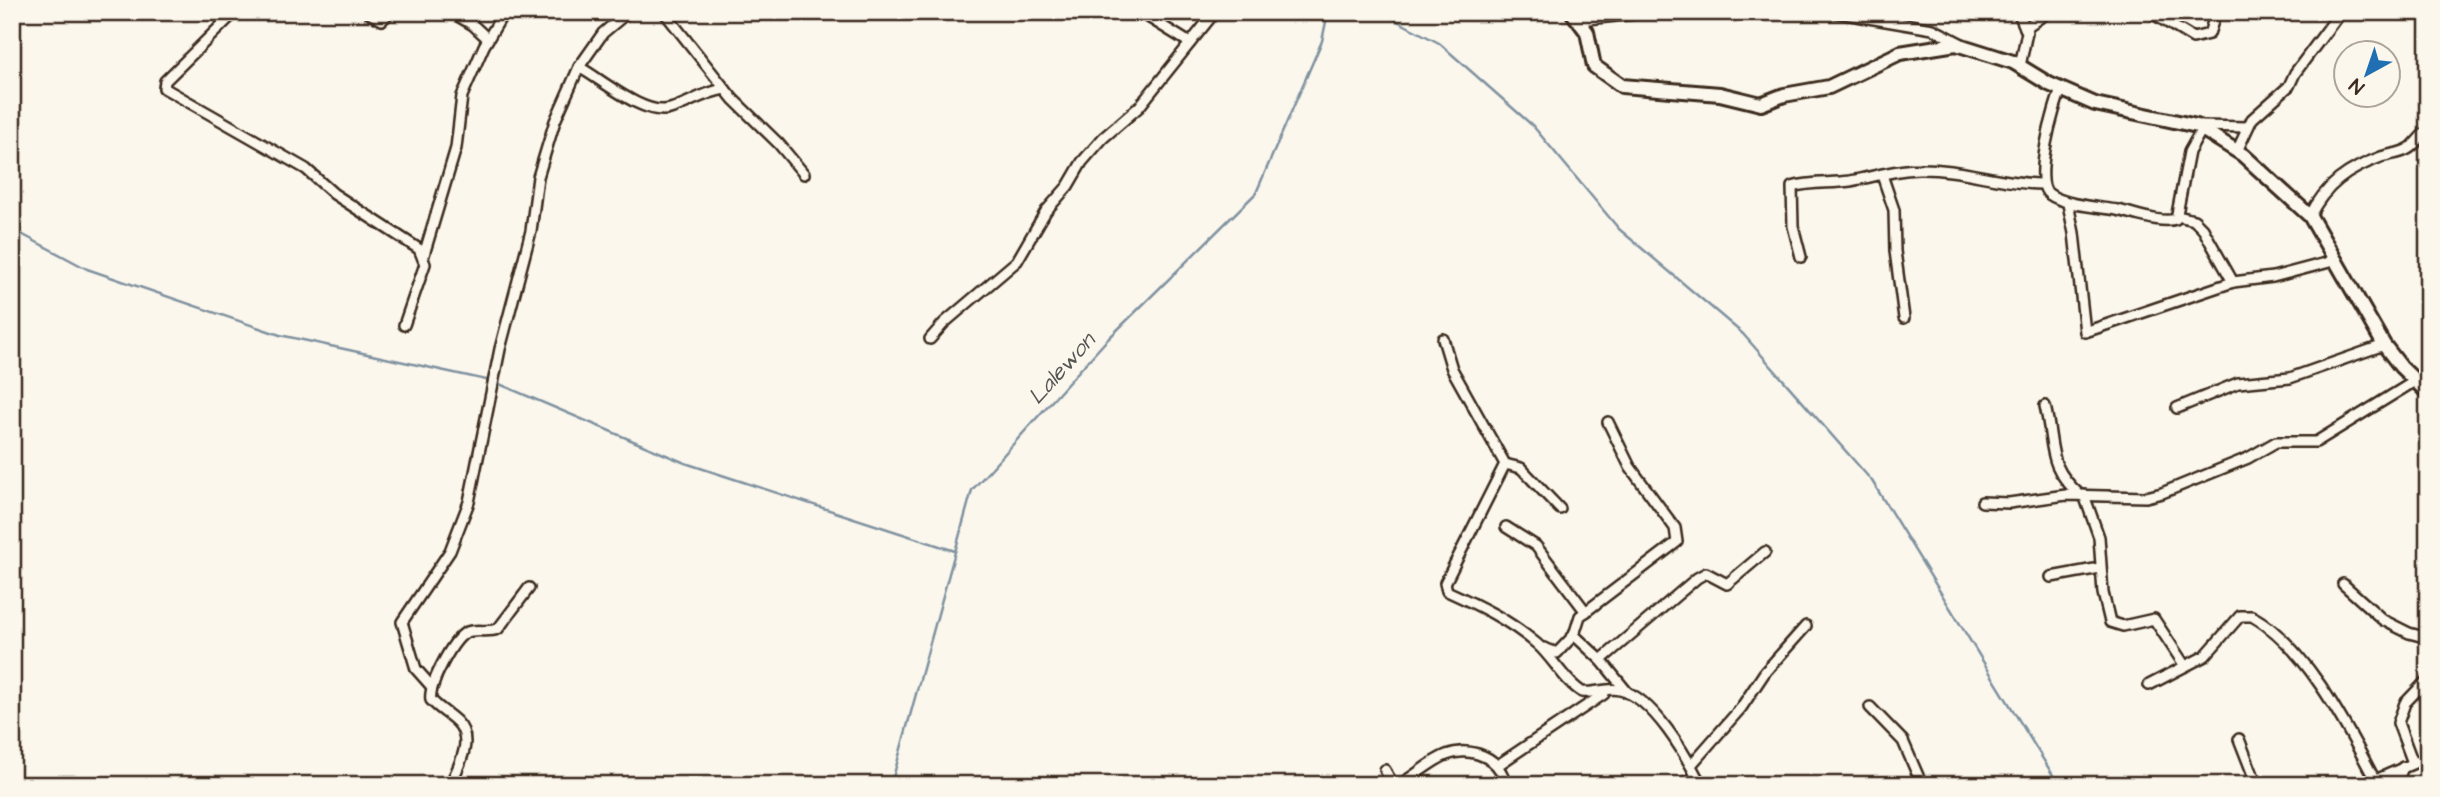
<svg xmlns="http://www.w3.org/2000/svg" width="2440" height="797" font-family="'Architects Daughter',sans-serif">
<style>
.lines{fill:none;stroke-linecap:round;stroke-linejoin:round}
.stream{stroke:#7f91a0;stroke-width:2.5}
.street-casing{stroke:#3b2a1e;stroke-width:14}
.secondary-casing{stroke:#3b2a1e;stroke-width:18}
.street{stroke:#fbf7ec;stroke-width:9}
.secondary{stroke:#fbf7ec;stroke-width:12}
.labels{text-anchor:middle;stroke-width:5;stroke-linejoin:round;paint-order:stroke}
.water-label{font-size:23px;font-style:italic;fill:#575554;stroke:#fbf7ec}
</style>
<rect width="100%" height="100%" fill="#fbf7ec"/>
<filter id="ink" filterUnits="userSpaceOnUse"><feTurbulence type="fractalNoise" baseFrequency=".0143" numOctaves="2"/><feDisplacementMap in="SourceGraphic" scale="14" xChannelSelector="R" yChannelSelector="G"/><feConvolveMatrix kernelMatrix="1 2 1 2 8 2 1 2 1" color-interpolation-filters="sRGB"/></filter>
<g filter="url(#ink)">
<g class="lines">
<g class="stream">
<path d="M 1380,12 L 1439,43 L 1533,126 L 1619,229 L 1743,334 L 1872,481 L 2059,785"/>
<path d="M 12,229 L 87,269 L 280,335 L 491,381"/>
<path d="M 497,383 L 685,463 L 955,551"/>
<path d="M 891,785 L 972,490 L 1105,342 L 1256,193 L 1322,41 L 1328,12"/>
</g>
<defs>
<g id="street">
<path d="M 235,12 L 165,81 L 164,88 L 306,169 L 334,194 L 419,249 L 425,264 L 404,325"/>
<path d="M 367,12 L 382,20 L 390,12"/>
<path d="M 451,12 L 473,25 L 488,39"/>
<path d="M 664,12 L 733,99 L 779,144 L 804,174"/>
<path d="M 1140,12 L 1190,43"/>
<path d="M 1833,12 L 1933,29 L 1962,44"/>
<path d="M 2018,12 L 2027,32 L 2020,66"/>
<path d="M 2150,12 L 2193,38 L 2209,34 L 2216,12"/>
<path d="M 1579,20 L 1653,12"/>
<path d="M 2025,28 L 2048,12"/>
<path d="M 579,67 C 601,79 645,117 670,109 C 691,103 701,93 725,89"/>
<path d="M 2061,90 C 2054,107 2032,182 2049,194 C 2064,205 2097,207 2117,210 C 2133,213 2160,224 2176,219 L 2189,152 L 2202,129"/>
<path d="M 2200,126 L 2247,127"/>
<path d="M 2237,151 L 2252,119 L 2289,86 L 2295,73 L 2336,18 L 2333,12"/>
<path d="M 1882,175 L 1894,210 L 1895,251 L 1904,318"/>
<path d="M 2068,204 L 2074,233 L 2085,332 L 2233,282 L 2273,277 L 2337,260"/>
<path d="M 2178,216 L 2194,220 L 2203,229 L 2233,282"/>
<path d="M 2310,216 C 2325,185 2348,169 2381,157 C 2390,154 2400,154 2408,149 C 2416,145 2419,136 2428,131"/>
<path d="M 1801,257 L 1793,226 L 1792,187 C 1812,181 1830,184 1850,181 C 1873,177 1897,169 1919,169 C 1961,168 2000,184 2042,184"/>
<path d="M 423,258 L 456,148 L 462,96 L 484,46 L 504,12"/>
<path d="M 930,339 L 944,323 L 1017,261 L 1046,211 L 1068,186 L 1082,162 L 1103,138 L 1139,107 L 1215,12"/>
<path d="M 1443,339 L 1452,369 L 1505,464"/>
<path d="M 2423,389 L 2428,374"/>
<path d="M 2045,406 C 2055,447 2046,465 2080,495"/>
<path d="M 2177,408 L 2238,383 L 2290,378 L 2384,345"/>
<path d="M 2084,495 L 2099,537 L 2103,593 L 2110,622 L 2123,626 L 2154,619 L 2185,666"/>
<path d="M 1982,502 L 2009,503 L 2066,495 L 2146,497 L 2162,493 L 2248,458 L 2276,442 L 2316,442 L 2415,381"/>
<path d="M 1560,509 L 1521,468 L 1505,464 L 1445,583 L 1447,591 C 1480,606 1509,620 1537,644 C 1553,658 1564,681 1582,692 C 1594,694 1607,687 1620,690 C 1653,697 1687,757 1701,785"/>
<path d="M 1506,527 L 1536,546 L 1586,612"/>
<path d="M 2051,577 L 2100,568"/>
<path d="M 2343,584 L 2383,620 L 2409,633 L 2428,638"/>
<path d="M 1574,635 L 1601,660"/>
<path d="M 1544,648 L 1557,653 L 1574,635 L 1580,616 L 1677,542 L 1675,528 L 1630,467 L 1608,422"/>
<path d="M 2149,685 L 2205,656 L 2240,616 L 2252,616 C 2306,646 2347,727 2375,780"/>
<path d="M 432,687 L 416,669 L 402,622 L 450,551 L 469,502 L 500,349 L 531,231 L 538,177 L 555,121 L 579,67 L 603,33 L 628,12"/>
<path d="M 1628,693 L 1601,660 L 1697,578 L 1706,573 L 1727,584 L 1765,552"/>
<path d="M 1870,707 L 1903,741 L 1922,785"/>
<path d="M 2239,739 L 2257,785"/>
<path d="M 2413,763 L 2398,723 L 2405,703 L 2428,679"/>
<path d="M 1498,765 L 1604,694"/>
<path d="M 1691,765 L 1741,708 L 1765,672 L 1806,626"/>
<path d="M 1385,770 L 1393,785"/>
<path d="M 450,785 C 458,767 475,740 457,722 C 449,714 439,709 431,700 C 428,686 452,641 465,633 C 474,628 488,633 498,629 L 529,588"/>
<path d="M 1399,785 C 1427,769 1445,744 1478,754 C 1496,760 1500,768 1507,785"/>
<path d="M 1678,785 L 1697,777"/>
<path d="M 2364,785 L 2428,757"/>
<path d="M 2396,785 L 2403,767"/>
</g>
<path id="secondary" d="M 1572,12 L 1587,32 L 1594,66 L 1622,86 L 1720,94 L 1761,104 L 1784,95 L 1829,87 L 1900,53 L 1956,44 L 2013,62 L 2049,84 L 2095,104 L 2197,126 L 2243,155 L 2310,216 L 2384,345 L 2401,367 L 2428,393"/>
</defs>
<use href="#street" class="street-casing"/>
<use href="#secondary" class="secondary-casing"/>
<use href="#street" class="street"/>
<use href="#secondary" class="secondary"/>
</g>
</g>
<g class="labels">
<g class="water-label">
<text transform="translate(1061 368) rotate(-48)" y="8">Lalewon</text>
</g>
</g>
<rect width="2440" height="797" fill="none" stroke="#fbf7ec" stroke-width="42"/>
<rect x="21" y="21" width="2398" height="755" fill="none" stroke="#3b2a1e" stroke-width="2.5" filter="url(#ink)"/>
<g transform="translate(2367 74) rotate(220)"><circle r="33" fill="#fbf7ec" stroke="#aea59a" stroke-width="2"/>
<path d="M0-5L12 26L0 18L-12 26Z" fill="#1f6fb2"/>
<text y="-10" font-size="19" font-weight="bold" text-anchor="middle" fill="#3b2a1e">N</text>
</g>
</svg>
